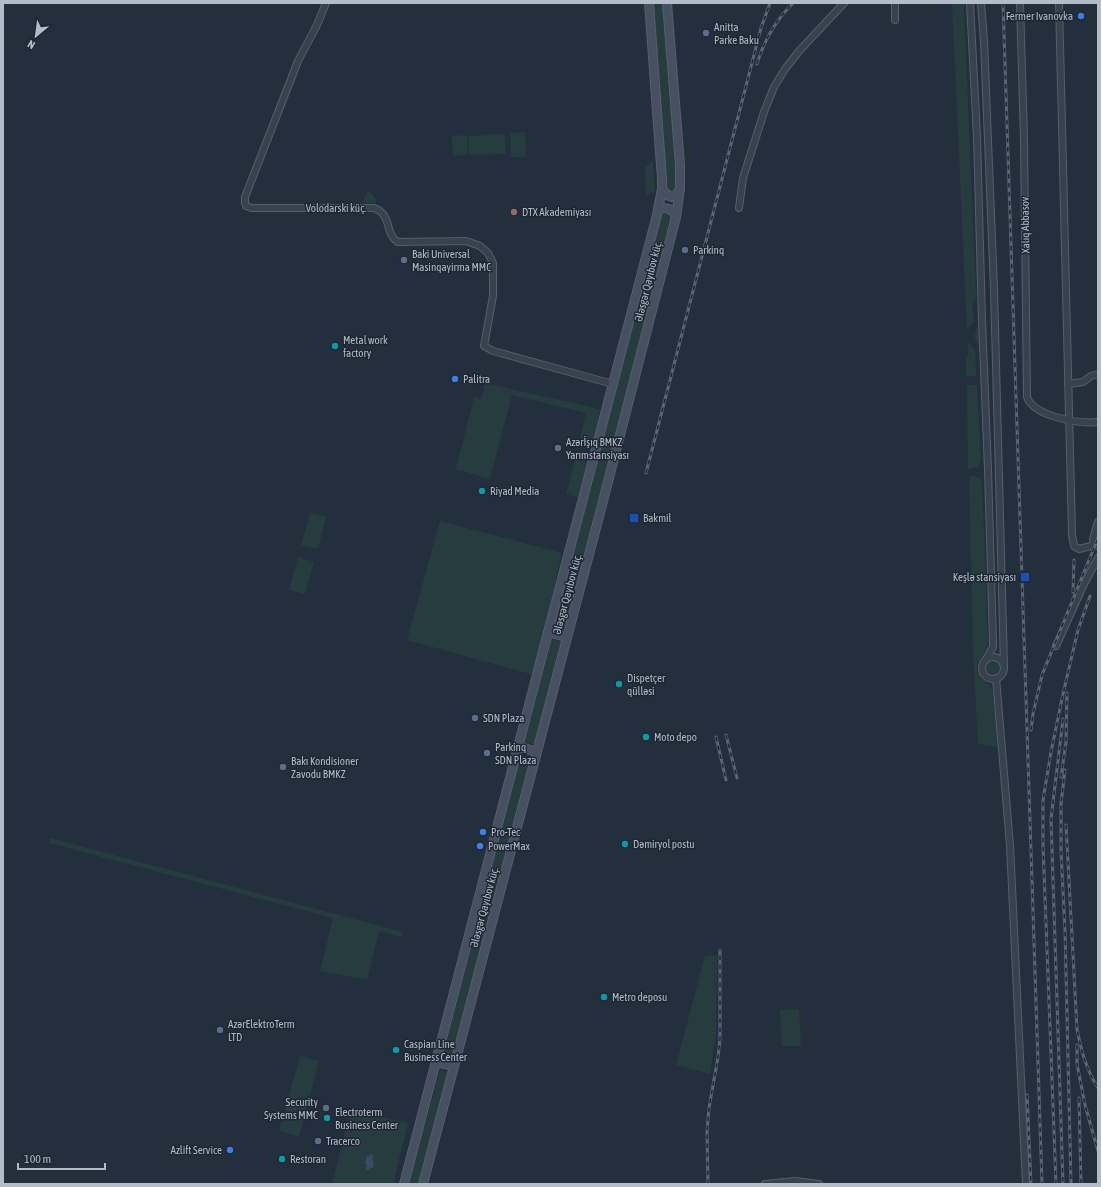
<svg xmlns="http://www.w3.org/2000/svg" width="1101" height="1187" font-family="'Asap Condensed',sans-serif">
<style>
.green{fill:#263c3f}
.water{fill:#394c67}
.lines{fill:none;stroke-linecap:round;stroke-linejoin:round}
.street-casing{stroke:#565f6c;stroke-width:8}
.secondary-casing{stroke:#565f6c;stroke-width:10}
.street{stroke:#38414e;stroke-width:6}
.secondary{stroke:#465061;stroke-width:8}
.rail-casing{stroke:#5a6575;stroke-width:3}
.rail{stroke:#1d2633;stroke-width:1.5;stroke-dasharray:4.5;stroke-linecap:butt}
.shop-dot{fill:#3f7fe0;stroke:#1d2633;stroke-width:1.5}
.service-dot{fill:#5c6f8a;stroke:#1d2633;stroke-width:1.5}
.education-dot{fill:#8d6e63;stroke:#1d2633;stroke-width:1.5}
.culture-dot{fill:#0f9aa8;stroke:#1d2633;stroke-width:1.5}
.transit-dot{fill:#1a4fb4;stroke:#1d2633;stroke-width:1.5}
.labels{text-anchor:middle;stroke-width:3;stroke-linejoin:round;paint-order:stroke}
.poi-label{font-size:11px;fill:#b4bcc9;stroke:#1d2633;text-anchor:start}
.street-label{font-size:11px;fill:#b4bcc9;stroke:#1d2633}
</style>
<rect width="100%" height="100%" fill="#242f3e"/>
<g class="green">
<path d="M 653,3 L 664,3 L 677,171 L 677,185 L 672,192 L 668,191 L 666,187 Z"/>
<path d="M 952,3 L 964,3 L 976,297 L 972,304 L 974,322 L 967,329 Z"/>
<path d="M 525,132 L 526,157 L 511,157 L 510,133 Z"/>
<path d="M 505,134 L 506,154 L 469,155 L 468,136 Z"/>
<path d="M 467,135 L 467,155 L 453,156 L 452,136 Z"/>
<path d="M 653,161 L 655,191 L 646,195 L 645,167 Z"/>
<path d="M 368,191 L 373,195 L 376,200 L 375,203 L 362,203 Z"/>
<path d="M 665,213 L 669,215 L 671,218 L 671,222 L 565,630 L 554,627 L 660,221 L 662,215 Z"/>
<path d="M 978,326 L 980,345 C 972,339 974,334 978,326 Z"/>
<path d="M 968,342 L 975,350 L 976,376 L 966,376 L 966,357 L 968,356 Z"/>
<path d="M 485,383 L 600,409 L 592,444 L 580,440 L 586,413 L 512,395 L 490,479 L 456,469 L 474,397 L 481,399 Z"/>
<path d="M 967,385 L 977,385 L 981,459 L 978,467 L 968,469 Z"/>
<path d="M 577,453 L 589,456 L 579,498 L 566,494 Z"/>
<path d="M 969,476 C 975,477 980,476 982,483 L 988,641 C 987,646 986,651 983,655 C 979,662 974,667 979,675 C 982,681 989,684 993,691 L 998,747 L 978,744 L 973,652 Z"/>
<path d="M 310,513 L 326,517 L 318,549 L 301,545 Z"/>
<path d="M 440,521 L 562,553 L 534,675 L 407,640 Z"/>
<path d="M 298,557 L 314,562 L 305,594 L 289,590 Z"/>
<path d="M 551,639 L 561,642 L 535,745 L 525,742 Z"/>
<circle cx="993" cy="667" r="7"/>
<path d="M 520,755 L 531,758 L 452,1057 L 443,1055 Z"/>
<path d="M 50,838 L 403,932 L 402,937 L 379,931 L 367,980 L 320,971 L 333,918 L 49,843 Z"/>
<path d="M 717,955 L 716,1035 L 710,1074 L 676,1065 L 705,956 Z"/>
<path d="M 799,1009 L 801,1046 L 782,1046 L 780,1010 Z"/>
<path d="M 300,1056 L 319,1061 L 299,1137 L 279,1131 Z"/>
<path d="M 440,1070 L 449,1072 L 418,1184 L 409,1184 Z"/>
<path d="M 351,1109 L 408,1123 L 393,1184 L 332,1184 Z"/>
</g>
<path class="water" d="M 370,1154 L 373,1155 L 372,1161 L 374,1161 L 373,1168 L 370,1168 L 369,1170 L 366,1170 L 367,1165 L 365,1164 L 367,1156 L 369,1157 Z"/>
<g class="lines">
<defs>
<g id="street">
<path d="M 326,3 L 317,25 L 298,61 L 245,197 L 245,203 L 246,206 L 252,208 L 374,208 C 393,215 384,234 398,242 L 466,241 L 480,246 L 488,253 L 493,263 L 493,296 L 484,346 L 493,351 L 613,384"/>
<path d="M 895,3 L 895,20"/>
<path d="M 970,3 L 977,137 L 982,320 L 988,470 L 993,642 L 993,647 L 986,659"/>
<path d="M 981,3 L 984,41 L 994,289 L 1004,667"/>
<path d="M 1020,3 L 1024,140 L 1027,397 C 1034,417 1080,424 1098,422"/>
<path d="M 1059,3 L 1072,535 L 1074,546 L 1079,549 L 1095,545"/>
<path d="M 739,208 L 743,178 L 764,112 L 774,87 L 785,69 L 800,50 L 844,3"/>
<path d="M 1068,384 L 1083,382 L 1091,376 L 1098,374"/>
<path d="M 1098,522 L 1093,539 L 1095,545 L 1098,546"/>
<path d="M 1056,646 L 1084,584 L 1098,558"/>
<circle cx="993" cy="668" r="11"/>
<path d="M 996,678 L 1010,845 L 1026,1184"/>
<path d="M 765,1184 L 795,1181 L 819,1184"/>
</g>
<g id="secondary">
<path d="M 662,189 L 667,195 L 672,197 L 676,195 L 680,189"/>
<path d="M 658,210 C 666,206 673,209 676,217"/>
<path d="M 548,632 L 566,637"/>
<path d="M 518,746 L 536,752"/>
<path d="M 436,1062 L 454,1066"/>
<path d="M 404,1184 L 657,215 L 662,189 L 662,179 L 649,3"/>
<path d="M 423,1184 L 601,509 L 676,217 L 680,188 L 680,165 L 667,3"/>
</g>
</defs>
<use href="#street" class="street-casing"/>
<use href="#secondary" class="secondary-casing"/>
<use href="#street" class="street"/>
<use href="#secondary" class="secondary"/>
<defs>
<g id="rail">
<path d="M 1003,3 L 1042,1184"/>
<path d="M 757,64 C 764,40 776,20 793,3"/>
<path d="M 646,473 L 761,28 L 770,3"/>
<path d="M 1073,592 L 1074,560"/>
<path d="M 1063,719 L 1051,819 L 1063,1184"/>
<path d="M 1031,730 L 1033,714 L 1042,675 L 1098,538"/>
<path d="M 726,735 L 737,778"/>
<path d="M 716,737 L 726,780"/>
<path d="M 1065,770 L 1061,804 L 1061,851 L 1065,930 L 1071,1184"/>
<path d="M 1061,777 L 1066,742 L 1067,693"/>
<path d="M 1066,825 L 1077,1029 C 1081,1050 1086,1069 1098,1088"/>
<path d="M 1077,1045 L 1077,1064 L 1085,1105 L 1098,1151"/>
<path d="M 1027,1095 L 1031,1184"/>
<path d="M 1079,1098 L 1081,1184"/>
<path d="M 708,1184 L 707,1131 L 709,1108 L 718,1057 L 720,1039 L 720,950"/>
<path d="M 1056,1184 L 1043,845 L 1043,800 L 1051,752 L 1063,694 L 1078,630 L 1090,596"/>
</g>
</defs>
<use href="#rail" class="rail-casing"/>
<use href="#rail" class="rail"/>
</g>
<g class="shop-dot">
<circle cx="1081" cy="16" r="4"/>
<circle cx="455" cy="379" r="4"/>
<circle cx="483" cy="832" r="4"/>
<circle cx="480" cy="846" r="4"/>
<circle cx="230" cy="1150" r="4"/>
</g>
<g class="service-dot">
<circle cx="706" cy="33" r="4"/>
<circle cx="685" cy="250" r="4"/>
<circle cx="404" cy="260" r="4"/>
<circle cx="558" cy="448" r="4"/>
<circle cx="475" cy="718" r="4"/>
<circle cx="487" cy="753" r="4"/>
<circle cx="283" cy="767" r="4"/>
<circle cx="220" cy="1030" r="4"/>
<circle cx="326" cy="1108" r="4"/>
<circle cx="318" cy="1141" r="4"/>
</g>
<circle class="education-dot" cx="514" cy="212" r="4"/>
<g class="culture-dot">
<circle cx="335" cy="346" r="4"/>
<circle cx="482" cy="491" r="4"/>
<circle cx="619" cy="684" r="4"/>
<circle cx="646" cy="737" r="4"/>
<circle cx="625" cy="844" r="4"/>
<circle cx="604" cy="997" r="4"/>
<circle cx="396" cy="1050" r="4"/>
<circle cx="327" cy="1118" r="4"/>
<circle cx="282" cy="1159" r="4"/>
</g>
<g class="transit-dot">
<rect x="629" y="513" width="10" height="10" rx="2"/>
<rect x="1020" y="572" width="10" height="10" rx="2"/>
</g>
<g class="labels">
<g class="poi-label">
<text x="1073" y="20" text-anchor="end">Fermer Ivanovka</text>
<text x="714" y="31">Anitta<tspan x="714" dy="13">Parke Baku</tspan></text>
<text x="522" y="216">DTX Akademiyası</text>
<text x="693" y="254">Parkinq</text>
<text x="412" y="258">Baki Universal<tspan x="412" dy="13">Masinqayirma MMC</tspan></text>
<text x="343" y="344">Metal work<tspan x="343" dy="13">factory</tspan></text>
<text x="463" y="383">Palitra</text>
<text x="566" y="446">Azərİşıq BMKZ<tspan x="566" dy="13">Yarımstansiyası</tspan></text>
<text x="490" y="495">Riyad Media</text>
<text x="643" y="522">Bakmil</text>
<text x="1016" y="581" text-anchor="end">Keşlə stansiyası</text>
<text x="627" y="682">Dispetçer<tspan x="627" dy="13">qülləsi</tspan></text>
<text x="483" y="722">SDN Plaza</text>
<text x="654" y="741">Moto depo</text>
<text x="495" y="751">Parkinq<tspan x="495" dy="13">SDN Plaza</tspan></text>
<text x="291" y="765">Bakı Kondisioner<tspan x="291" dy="13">Zavodu BMKZ</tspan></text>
<text x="491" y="836">Pro-Tec</text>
<text x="633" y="848">Dəmiryol postu</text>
<text x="488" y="850">PowerMax</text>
<text x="612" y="1001">Metro deposu</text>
<text x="228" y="1028">AzərElektroTerm<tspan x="228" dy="13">LTD</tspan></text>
<text x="404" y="1048">Caspian Line<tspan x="404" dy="13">Business Center</tspan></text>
<text x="318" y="1106" text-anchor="end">Security<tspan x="318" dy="13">Systems MMC</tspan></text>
<text x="335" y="1116">Electroterm<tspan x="335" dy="13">Business Center</tspan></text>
<text x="326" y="1145">Tracerco</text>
<text x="222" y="1154" text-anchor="end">Azlift Service</text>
<text x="290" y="1163">Restoran</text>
</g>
<g class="street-label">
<text x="336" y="212">Volodarski küç.</text>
<text transform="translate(1025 225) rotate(-91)" y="4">Xalıq Abbasov</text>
<text transform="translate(648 281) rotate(-76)" y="4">Ələsgər Qayıbov küç.</text>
<text transform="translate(567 594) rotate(-75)" y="4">Ələsgər Qayıbov küç.</text>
<text transform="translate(484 907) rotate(-75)" y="4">Ələsgər Qayıbov küç.</text>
</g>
</g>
<rect width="1101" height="1187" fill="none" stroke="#b4bcc9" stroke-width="8"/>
<g transform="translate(36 36) rotate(209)" stroke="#1d2633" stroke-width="3" paint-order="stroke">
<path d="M0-3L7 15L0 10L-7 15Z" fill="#b4bcc9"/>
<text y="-6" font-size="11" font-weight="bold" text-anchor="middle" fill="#b4bcc9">N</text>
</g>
<path d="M18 1163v6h87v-6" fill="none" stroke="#b4bcc9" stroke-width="2"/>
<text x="24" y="1163" font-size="12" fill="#b4bcc9" stroke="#1d2633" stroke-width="3" paint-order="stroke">100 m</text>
</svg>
